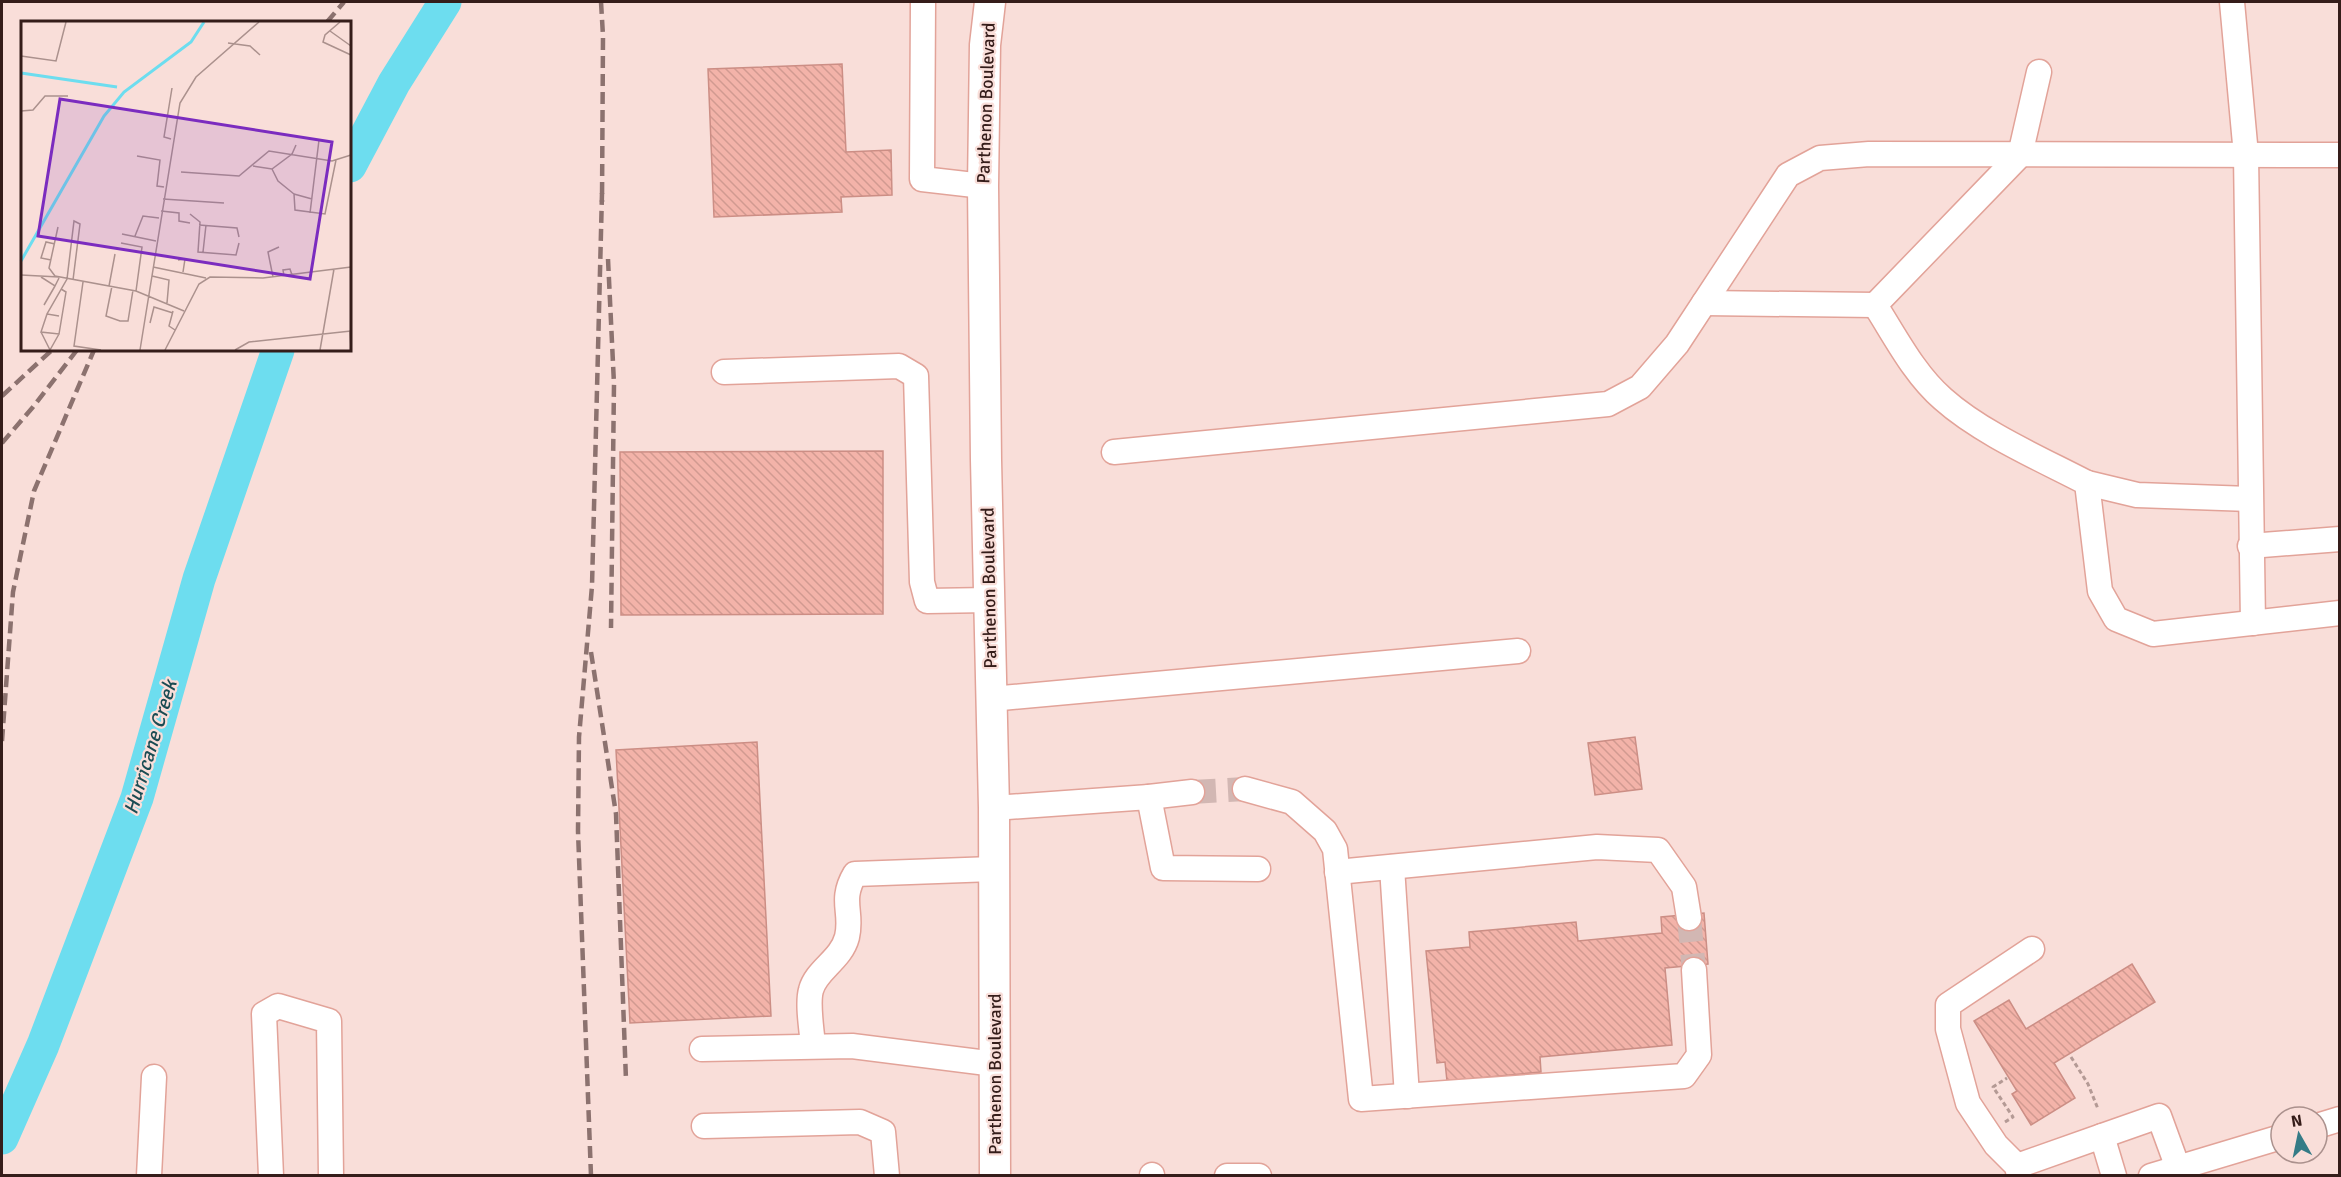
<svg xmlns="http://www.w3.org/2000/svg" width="2341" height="1177" font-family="Signika,sans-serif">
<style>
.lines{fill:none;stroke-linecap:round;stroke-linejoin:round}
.river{stroke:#6dddef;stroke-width:33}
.building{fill:url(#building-back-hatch);stroke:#cc8e85;stroke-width:1.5}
.minor-tunnel{stroke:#d2b7b3;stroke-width:24;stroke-dasharray:24 12;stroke-linecap:butt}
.minor-casing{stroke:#e2a399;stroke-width:27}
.major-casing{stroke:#e2a399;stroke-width:33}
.path{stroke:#b49a95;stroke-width:3;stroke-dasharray:4.5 3;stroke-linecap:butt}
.minor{stroke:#fff;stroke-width:24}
.major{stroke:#fff;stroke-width:30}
.rail{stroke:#8c726f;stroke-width:4.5;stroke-dasharray:12 6;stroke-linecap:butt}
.labels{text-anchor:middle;stroke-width:4.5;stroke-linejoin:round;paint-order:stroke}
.street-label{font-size:18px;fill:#351d1a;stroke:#f9ded9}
.water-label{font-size:20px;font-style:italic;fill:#1a4c53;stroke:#f9ded9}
.inset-river{fill:none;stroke:#6dddef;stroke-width:3}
.inset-road{fill:none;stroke:#ab918d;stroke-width:1.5}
.view{fill:#7b2cbf;fill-opacity:0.15;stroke:#7b2cbf;stroke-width:3}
.inset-edge{fill:none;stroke:#351d1a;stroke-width:3}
</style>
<defs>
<pattern id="building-back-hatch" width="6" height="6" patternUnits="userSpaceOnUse" patternTransform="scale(1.5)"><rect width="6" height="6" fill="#f3b3a9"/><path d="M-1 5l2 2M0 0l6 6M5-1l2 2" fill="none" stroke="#d19a91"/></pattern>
</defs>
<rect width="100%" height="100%" fill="#f9ded9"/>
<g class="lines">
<g class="river">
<path d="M 350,166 L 394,83 L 445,2"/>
<path d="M 2,1138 L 43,1045 L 137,798 L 199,579 L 278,350"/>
</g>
</g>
<g class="building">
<path d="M 842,64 L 846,152 L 891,150 L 892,195 L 841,197 L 842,212 L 714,217 L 708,69 Z"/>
<path d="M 883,451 L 883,614 L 621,615 L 620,452 Z"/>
<path d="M 1635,737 L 1642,789 L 1595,795 L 1588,743 Z"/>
<path d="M 757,742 L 771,1016 L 630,1023 L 616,750 Z"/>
<path d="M 1704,913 L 1708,964 L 1665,968 L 1672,1045 L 1540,1057 L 1541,1072 L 1447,1081 L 1445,1062 L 1437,1063 L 1426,951 L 1470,947 L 1469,932 L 1576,922 L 1578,941 L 1662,933 L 1661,917 Z"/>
<path d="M 2132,964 L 2155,1002 L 2054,1063 L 2075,1098 L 2031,1125 L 2012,1094 L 2017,1091 L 1974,1021 L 2009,1000 L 2026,1029 Z"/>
</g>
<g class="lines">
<g class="minor-tunnel">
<path d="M 1192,792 L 1245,789"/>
<path d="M 1689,918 L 1694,970"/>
</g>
<defs>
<g id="minor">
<path d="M 923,2 L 922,179 L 983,186"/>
<path d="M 2232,2 L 2246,155 L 2253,623"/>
<path d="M 1704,303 L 1875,305 L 2020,155 L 2039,72"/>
<path d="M 1875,305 C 1895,336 1914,374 1943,399 C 1981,433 2041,459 2087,483 L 2100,591 L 2116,619 L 2153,634 L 2340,613"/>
<path d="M 724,372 L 899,366 L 916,376 L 922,582 L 927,601 L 990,600"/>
<path d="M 1114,452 L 1608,404 L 1640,387 L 1677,344 L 1788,175 L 1820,158 L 1869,154 L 2340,155"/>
<path d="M 2087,483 L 2137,495 L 2250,499"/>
<path d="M 2250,546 L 2340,539"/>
<path d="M 991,699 L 1518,651"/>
<path d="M 1245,789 L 1292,802 L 1325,831 L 1335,849 L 1361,1099 L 1684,1076 L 1699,1055 L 1694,970"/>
<path d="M 1149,797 L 1192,792"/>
<path d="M 994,808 L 1149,797 L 1163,868 L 1258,869"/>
<path d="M 1392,867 L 1407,1096"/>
<path d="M 1337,872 L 1597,847 L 1658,850 L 1684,887 L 1689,918"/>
<path d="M 813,1046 C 812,1031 807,1004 811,990 C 816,970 841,960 847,937 C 853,912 839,901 855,874 L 993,869"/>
<path d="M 702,1049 L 852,1046 L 995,1064"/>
<path d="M 704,1126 L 860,1122 L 883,1132 L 887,1176"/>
<path d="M 2317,1126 L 2340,1119"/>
<path d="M 2017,1166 L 2102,1136"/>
<path d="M 1152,1175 L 1152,1176"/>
<path d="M 149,1176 L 154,1077"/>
<path d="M 271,1176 L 264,1014 L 278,1006 L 329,1021 L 331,1176"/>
<path d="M 1227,1176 L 1259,1176"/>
<path d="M 2019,1176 L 2017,1166 L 1996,1145 L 1968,1103 L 1948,1029 L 1948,1005 L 2032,949"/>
<path d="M 2114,1176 L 2102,1136 L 2159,1116 L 2178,1168"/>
<path d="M 2151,1176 L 2281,1137"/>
</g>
<path id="major" d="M 990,2 L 985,45 L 983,186 L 986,460 L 994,808 L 995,1176"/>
</defs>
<use href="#minor" class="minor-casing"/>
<use href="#major" class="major-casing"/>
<g class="path">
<path d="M 2071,1057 L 2088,1084 L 2098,1109"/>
<path d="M 2005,1122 L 2013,1117 L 1993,1087 L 2007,1078"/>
</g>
<use href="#minor" class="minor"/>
<use href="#major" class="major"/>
<g class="rail">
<path d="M 601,2 L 603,36 L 602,202"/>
<path d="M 327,22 L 344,2"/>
<path d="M 608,259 L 614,384 L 611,628"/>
<path d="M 2,396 L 52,350"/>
<path d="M 2,443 L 33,407 L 77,350"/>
<path d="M 591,652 L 616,814 L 626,1080"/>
<path d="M 2,741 L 13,592 L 34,491 L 94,350"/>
<path d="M 591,1176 L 578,831 L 579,737 L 592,586 L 602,193"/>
</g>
</g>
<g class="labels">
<g class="street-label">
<text transform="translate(986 103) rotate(-88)" y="6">Parthenon Boulevard</text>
<text transform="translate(989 588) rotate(-91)" y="6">Parthenon Boulevard</text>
<text transform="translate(995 1074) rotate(-90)" y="6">Parthenon Boulevard</text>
</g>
<g class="water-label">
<text transform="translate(150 747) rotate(-73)" y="7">Hurricane Creek</text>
</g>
</g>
<g transform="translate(21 21)">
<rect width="330" height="330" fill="#f9ded9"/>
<path class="inset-river" d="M 0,52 L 96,66M 0,240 L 83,95 L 103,71 L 170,21 L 183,1"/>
<path class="inset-road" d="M 319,1 L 304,14 L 302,21 L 330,34M 309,10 L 330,25M 207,22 L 229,25 L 239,34M 0,35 L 35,40 L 45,1M 0,90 L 12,89 L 24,75 L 47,75M 150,118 L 143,116 L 151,67M 116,135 L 139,139 L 136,165 L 143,166M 232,145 L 251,148 L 271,133 L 275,124M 251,148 L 257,160 L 273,173 L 274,189 L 304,193 L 315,139M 160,151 L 218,155 L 248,130 L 311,140 L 330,134M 273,173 L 291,178M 142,178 L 203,182M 140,190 L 158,192 L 158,200 L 169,202M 289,192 L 298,119M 169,193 L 179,201 L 177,231 L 215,234 L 218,222M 178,204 L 216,207 L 218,216M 37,206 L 28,247 L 34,255 L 115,270 L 163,290M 101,213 L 135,220M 114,215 L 122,195 L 138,197M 100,222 L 121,226 L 115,270M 182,231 L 185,204M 30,239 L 20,237 L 25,221 L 34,223M 157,239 L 164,238 L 162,251M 132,246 L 185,257M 0,254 L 38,256M 131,255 L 148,259 L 146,282M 263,255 L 262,249 L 269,248 L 271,254M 20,256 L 34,265 L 38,257M 252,256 L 247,231 L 258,226M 62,261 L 53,325 L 80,329M 88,265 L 94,233M 91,265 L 85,295 L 99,300 L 107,300 L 112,269M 23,284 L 34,265M 152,290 L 148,305 L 154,309M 26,293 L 20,311 L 38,313 L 45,271 L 40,268M 38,295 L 26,293 L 46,258 L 53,200 L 59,203 L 52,259M 129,302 L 133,286 L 152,292M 329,310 L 330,328M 20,311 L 29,329M 29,329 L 38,313M 119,329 L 159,82 L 175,56 L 238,1M 144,329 L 178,263 L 189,256 L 242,257 L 330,246M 214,329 L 228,321 L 330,310M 299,329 L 313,248"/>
<path class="view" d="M 39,78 L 311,121 L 289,258 L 17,215 Z"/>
<rect width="330" height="330" class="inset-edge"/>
</g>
<rect width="2341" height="1177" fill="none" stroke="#351d1a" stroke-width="6"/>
<g transform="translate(2299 1135) rotate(351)"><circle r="28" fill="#f9ded9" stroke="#ab918d" stroke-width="1.5"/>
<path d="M0-4.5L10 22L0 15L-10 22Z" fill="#357b86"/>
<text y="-9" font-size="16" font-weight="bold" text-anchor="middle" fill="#351d1a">N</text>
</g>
</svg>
